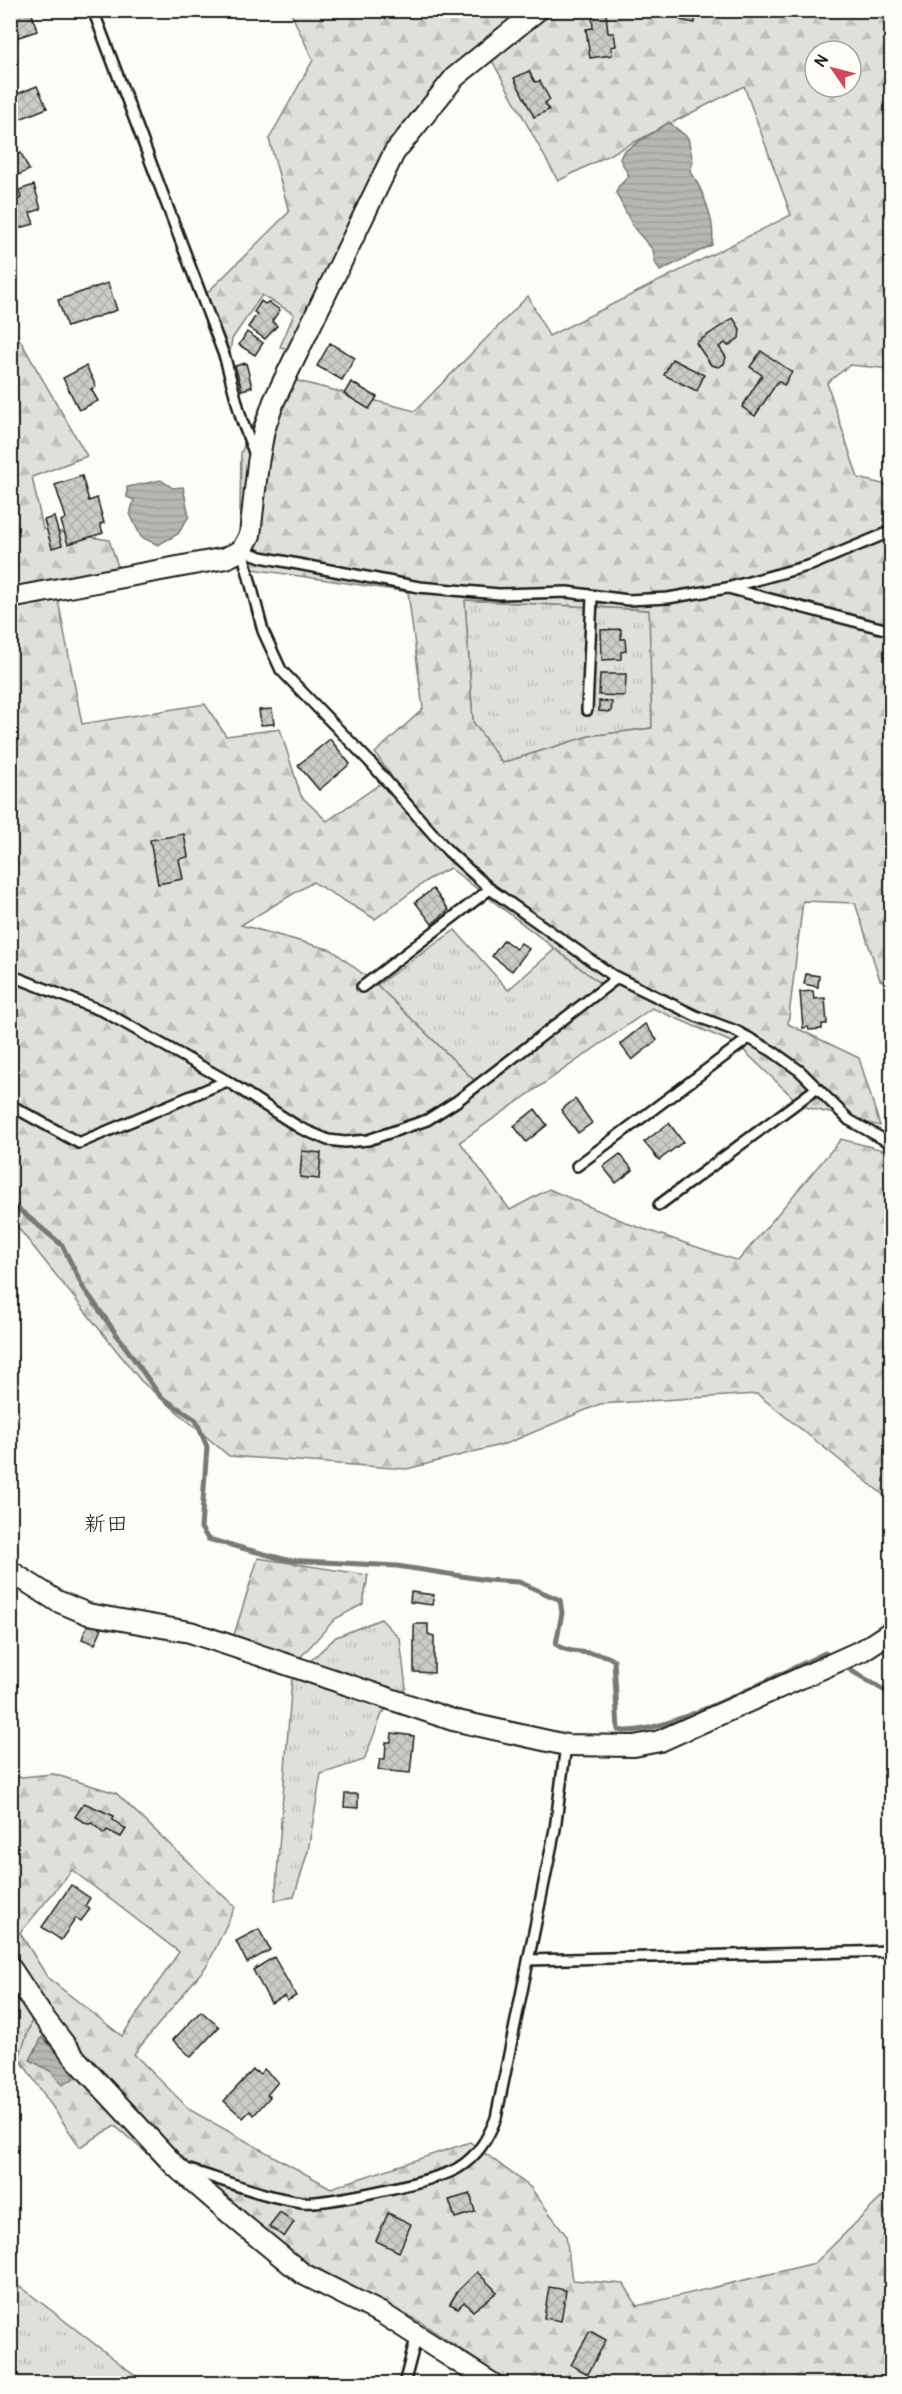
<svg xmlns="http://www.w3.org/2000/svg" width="902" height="2394" font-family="Pangolin,'Klee One',sans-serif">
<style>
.grass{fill:url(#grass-tufts);stroke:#7e7e7c;stroke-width:1.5}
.forest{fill:url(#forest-firs);stroke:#7e7e7c;stroke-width:1.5;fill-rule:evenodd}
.water{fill:url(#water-rules);stroke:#797876;stroke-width:1.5}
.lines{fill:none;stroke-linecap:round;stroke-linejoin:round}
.stream{stroke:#797876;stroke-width:5}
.building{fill:url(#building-cross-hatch);stroke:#1c1c1c;stroke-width:1.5}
.lane-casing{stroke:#1c1c1c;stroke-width:14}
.street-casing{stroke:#1c1c1c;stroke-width:24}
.lane{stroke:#fdfcf7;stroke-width:9}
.street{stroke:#fdfcf7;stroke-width:20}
.labels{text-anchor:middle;stroke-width:4.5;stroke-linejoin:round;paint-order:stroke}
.neighbourhood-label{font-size:22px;fill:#1c1c1c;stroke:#fdfcf7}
</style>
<defs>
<pattern id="grass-tufts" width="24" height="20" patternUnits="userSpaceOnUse" patternTransform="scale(1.5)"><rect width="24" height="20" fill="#e0dfdb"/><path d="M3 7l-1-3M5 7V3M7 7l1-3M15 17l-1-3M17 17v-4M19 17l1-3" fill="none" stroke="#c0bfbb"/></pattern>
<pattern id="forest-firs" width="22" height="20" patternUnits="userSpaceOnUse" patternTransform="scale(1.5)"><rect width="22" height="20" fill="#e0dfdb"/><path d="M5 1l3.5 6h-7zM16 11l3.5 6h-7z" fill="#c0bfbb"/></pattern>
<pattern id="water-rules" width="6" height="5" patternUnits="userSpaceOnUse" patternTransform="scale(1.5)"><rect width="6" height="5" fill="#b7b6b2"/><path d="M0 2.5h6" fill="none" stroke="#9d9c98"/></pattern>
<pattern id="building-cross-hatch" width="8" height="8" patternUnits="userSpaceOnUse" patternTransform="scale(1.5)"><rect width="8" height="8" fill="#cccbc8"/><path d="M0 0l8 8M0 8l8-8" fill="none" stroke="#afaeab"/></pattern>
</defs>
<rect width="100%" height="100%" fill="#fdfcf7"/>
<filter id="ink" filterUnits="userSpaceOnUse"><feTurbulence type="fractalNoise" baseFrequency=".0167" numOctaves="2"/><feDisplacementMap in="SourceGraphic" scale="12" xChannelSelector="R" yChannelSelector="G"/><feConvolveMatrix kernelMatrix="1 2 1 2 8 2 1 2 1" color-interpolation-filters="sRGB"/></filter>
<g filter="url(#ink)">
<g class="grass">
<path d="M 465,600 L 650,610 L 652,728 L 589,736 L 502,763 L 473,722 Z"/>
<path d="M 455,930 L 508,990 L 555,949 L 611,991 L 482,1088 L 377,985 Z"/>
<path d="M 381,1619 L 400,1639 L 406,1688 L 382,1714 L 364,1760 L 321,1774 L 308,1851 L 294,1897 L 275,1900 L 292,1678 L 336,1637 Z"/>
<path d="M 10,1987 L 32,2020 L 19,2058 L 11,2067 Z"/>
<path d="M 11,2287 L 21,2287 L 145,2383 L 11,2383 Z"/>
</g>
<g class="forest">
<path d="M 290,11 L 891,11 L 891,369 L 850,365 L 827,383 L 858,478 L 891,486 L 891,985 L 880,980 L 855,903 L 803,901 L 788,1024 L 859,1058 L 880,1126 L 802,1106 L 738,1045 L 652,1008 L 460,1142 L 510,1210 L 549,1189 L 632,1225 L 738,1261 L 841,1139 L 891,1152 L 891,1501 L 757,1394 L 600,1404 L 508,1443 L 407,1469 L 229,1456 L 141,1381 L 11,1219 L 10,323 L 87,456 L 32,477 L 43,529 L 109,540 L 125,587 L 58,600 L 82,724 L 205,704 L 226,736 L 280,729 L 301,796 L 327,821 L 391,776 L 375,753 L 423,709 L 408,592 L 239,567 L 241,453 L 274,375 L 415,411 L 528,296 L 549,336 L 791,215 L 744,86 L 558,181 L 490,57 L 391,151 L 292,350 L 280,347 L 294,314 L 262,295 L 232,339 L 230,352 L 206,294 L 289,212 L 269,139 L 313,60 ZM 815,51 L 851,51 L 851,87 L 815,87 ZM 465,600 L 649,610 L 652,728 L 589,736 L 502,763 L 473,722 ZM 450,868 L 610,991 L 482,1088 L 377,985 L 332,950 L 241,925 L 313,882 L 375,919 L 429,879 Z"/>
<path d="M 258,1558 L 368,1575 L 363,1604 L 335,1619 L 298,1660 L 233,1638 Z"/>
<path d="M 53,1774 L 116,1793 L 235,1907 L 208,1964 L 134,2054 L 190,2110 L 331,2188 L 470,2142 L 530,2187 L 566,2235 L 572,2280 L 624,2284 L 637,2306 L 815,2263 L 891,2188 L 891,2383 L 511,2383 L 420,2322 L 311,2265 L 167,2171 L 115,2126 L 80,2147 L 19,2058 L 32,2020 L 11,1987 L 11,1778 ZM 72,1870 L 179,1952 L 122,2036 L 48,1978 L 20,1933 Z"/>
</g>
<g class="water">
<path d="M 669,122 L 688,138 L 693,162 L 690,171 C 703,190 716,222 712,245 L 660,271 L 655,262 L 653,250 L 634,228 L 616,193 L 618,187 L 629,176 L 620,159 L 623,152 Z"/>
<path d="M 161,480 L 173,488 L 183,487 L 189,516 L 178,534 L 158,545 L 141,537 L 130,514 L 134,500 L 127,497 L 127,487 Z"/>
<path d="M 42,2037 L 73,2070 L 73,2079 L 62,2085 L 52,2072 L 30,2060 Z"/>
</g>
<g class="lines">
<g class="stream">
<path d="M 10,1202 L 62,1245 L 83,1287 L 160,1396 L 196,1420 L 207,1447 L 201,1528 L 208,1539 L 287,1560 L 397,1566 L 487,1580 L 519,1582 L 560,1600 L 562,1613 L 556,1644 C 572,1657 596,1648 614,1660 L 618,1730 C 657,1740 783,1672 825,1653 L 832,1658"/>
<path d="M 842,1665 L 892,1695"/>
</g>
</g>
<g class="building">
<path d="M 18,10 L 31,10 L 37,31 L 10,40 L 10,13 Z"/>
<path d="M 681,11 L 696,15 L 695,23 L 680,20 Z"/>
<path d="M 606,13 L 608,33 L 614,33 L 616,46 L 611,47 L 612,55 L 590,58 L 586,29 L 593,28 L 592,15 Z"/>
<path d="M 529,71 L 535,82 L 540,81 L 550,100 L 545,103 L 549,110 L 534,117 L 514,78 Z"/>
<path d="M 37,86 L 47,108 L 10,123 L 10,97 Z"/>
<path d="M 21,153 L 29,170 L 10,179 L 10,158 Z"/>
<path d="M 34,185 L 41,209 L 30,213 L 34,224 L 10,231 L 10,202 L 21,198 L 19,190 Z"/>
<path d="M 108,283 L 117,310 L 67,327 L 58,300 Z"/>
<path d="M 261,301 L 265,304 L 268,302 L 280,310 L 272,321 L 277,326 L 265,339 L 248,327 L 257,314 L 254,312 Z"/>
<path d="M 733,318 L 740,329 L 739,338 L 728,346 L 725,343 L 719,347 L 726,357 L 724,364 L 719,367 L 711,365 L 696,343 Z"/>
<path d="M 247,332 L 263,343 L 255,355 L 239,345 Z"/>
<path d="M 330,343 L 355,358 L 342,380 L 317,366 Z"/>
<path d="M 761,351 L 792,372 L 784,385 L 778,381 L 755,416 L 742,407 L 762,375 L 750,367 Z"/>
<path d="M 672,359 L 704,375 L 697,391 L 664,375 Z"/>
<path d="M 246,363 L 252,387 L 242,390 L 235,366 Z"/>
<path d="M 86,366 L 96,386 L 91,389 L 98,401 L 79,410 L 63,378 Z"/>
<path d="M 351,382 L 377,397 L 369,409 L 344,394 Z"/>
<path d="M 82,476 L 89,501 L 97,498 L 104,523 L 100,524 L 103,533 L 68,544 L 61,521 L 66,518 L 55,485 Z"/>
<path d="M 54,517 L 62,545 L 52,548 L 44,520 Z"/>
<path d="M 621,629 L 621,639 L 625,639 L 626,651 L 621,652 L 621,659 L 602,660 L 601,630 Z"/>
<path d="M 600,674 L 626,674 L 625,696 L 599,695 Z"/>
<path d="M 599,701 L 612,702 L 611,712 L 599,711 Z"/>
<path d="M 272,709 L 274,724 L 261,725 L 259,710 Z"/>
<path d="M 330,739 L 350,764 L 319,790 L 298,765 Z"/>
<path d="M 184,834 L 188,857 L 179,859 L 183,879 L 158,884 L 150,840 Z"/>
<path d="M 433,889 L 449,910 L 432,924 L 415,902 Z"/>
<path d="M 504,940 L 516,949 L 521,943 L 529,949 L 512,971 L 492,956 Z"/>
<path d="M 806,974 L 819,976 L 818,987 L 804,984 Z"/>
<path d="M 813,991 L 814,999 L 825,998 L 827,1024 L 822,1024 L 822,1029 L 809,1030 L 808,1027 L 803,1028 L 800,992 Z"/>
<path d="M 645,1024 L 657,1040 L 632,1060 L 620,1044 Z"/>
<path d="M 575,1099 L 592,1123 L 578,1133 L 561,1110 Z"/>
<path d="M 535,1109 L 547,1125 L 526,1142 L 514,1126 Z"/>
<path d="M 669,1123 L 683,1142 L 659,1160 L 644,1142 Z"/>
<path d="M 302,1151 L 321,1153 L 319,1179 L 300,1177 Z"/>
<path d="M 620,1154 L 633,1170 L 616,1183 L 603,1167 Z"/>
<path d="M 411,1592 L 434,1595 L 432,1605 L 410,1602 Z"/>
<path d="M 88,1623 L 102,1628 L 95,1644 L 82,1639 Z"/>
<path d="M 414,1624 L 428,1624 L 428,1634 L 434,1636 L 434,1673 L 414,1672 Z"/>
<path d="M 392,1733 L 414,1736 L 410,1773 L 378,1770 L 380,1759 L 385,1759 L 386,1742 L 391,1742 Z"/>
<path d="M 345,1794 L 358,1794 L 358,1808 L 344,1807 Z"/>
<path d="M 84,1803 L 114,1816 L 113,1820 L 126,1829 L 121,1837 L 107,1830 L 104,1834 L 92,1823 L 88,1824 L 75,1817 Z"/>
<path d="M 71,1885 L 90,1898 L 85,1906 L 90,1909 L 81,1921 L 76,1918 L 61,1940 L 42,1927 Z"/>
<path d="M 259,1929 L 270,1950 L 247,1963 L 236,1941 Z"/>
<path d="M 274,1957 L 296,1996 L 287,2001 L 285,1996 L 271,2003 L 253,1970 Z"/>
<path d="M 201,2011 L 219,2027 L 191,2057 L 173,2040 Z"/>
<path d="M 264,2069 L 278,2082 L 267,2095 L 270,2097 L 254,2115 L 250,2111 L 243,2118 L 224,2101 L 253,2070 L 260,2074 Z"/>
<path d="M 470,2194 L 475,2212 L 455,2218 L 449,2200 Z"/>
<path d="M 280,2212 L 294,2222 L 284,2237 L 269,2226 Z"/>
<path d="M 388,2213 L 411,2224 L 399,2252 L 376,2241 Z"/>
<path d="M 477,2272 L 497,2292 L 473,2311 L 464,2302 L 458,2308 L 450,2304 L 457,2292 Z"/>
<path d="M 549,2287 L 566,2290 L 561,2321 L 544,2318 Z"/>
<path d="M 590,2331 L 606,2340 L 588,2374 L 571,2365 Z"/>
</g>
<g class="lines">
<defs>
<g id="lane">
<path d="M 93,10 L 225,358 L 242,421 L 255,455"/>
<path d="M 242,550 L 263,631 L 281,670 L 369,761 L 448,851 L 490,889 L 612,975 L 696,1016 L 736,1031 L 772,1051 L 800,1071 L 849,1120 L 892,1144"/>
<path d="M 242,550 L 261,557 L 419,587 L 499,594 L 567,592 L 628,600 L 668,598 L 727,588 L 811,565 L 892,531"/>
<path d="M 728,588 L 892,631"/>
<path d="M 587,710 L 592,597"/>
<path d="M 10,975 L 105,1012 L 227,1081 L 79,1143 L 10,1105"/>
<path d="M 362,987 L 490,889"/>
<path d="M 227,1081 L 300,1128 L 328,1140 L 345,1142 L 368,1140 L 427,1120 L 457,1101 L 617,978"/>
<path d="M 577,1166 L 749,1038"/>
<path d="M 659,1205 L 817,1088"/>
<path d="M 529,1960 L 892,1951"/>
<path d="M 186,2169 C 224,2180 263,2197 302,2202 C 324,2205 440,2180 458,2168 C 478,2156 488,2138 496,2118 L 555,1829 L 566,1745"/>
<path d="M 404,2384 L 417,2335"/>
</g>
<g id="street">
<path d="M 10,598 L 226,558 L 242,550 L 250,535 L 258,463 L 264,430 L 274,401 L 394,153 L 455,77 L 538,10"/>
<path d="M 10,1571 L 57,1601 L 88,1614 L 190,1632 L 453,1720 L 566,1745 L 634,1746 L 660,1741 L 863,1650 L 892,1631"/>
<path d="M 10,1967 L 41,2014 L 76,2059 L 175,2166 L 243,2225 L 303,2274 L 383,2314 L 493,2384"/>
</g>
</defs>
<use href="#lane" class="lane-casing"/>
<use href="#street" class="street-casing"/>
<use href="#lane" class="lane"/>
<use href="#street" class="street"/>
</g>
</g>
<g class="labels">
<g class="neighbourhood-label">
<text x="106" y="1531">新田</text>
</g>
</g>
<rect width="902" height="2394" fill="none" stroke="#fdfcf7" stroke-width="36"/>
<rect x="18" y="18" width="866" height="2358" fill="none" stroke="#1c1c1c" stroke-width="2" filter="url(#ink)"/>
<g transform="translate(833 69) rotate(305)"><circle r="28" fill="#fdfcf7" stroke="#a3a29f" stroke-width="1.5"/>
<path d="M0-4.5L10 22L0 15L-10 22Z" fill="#d1495b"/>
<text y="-9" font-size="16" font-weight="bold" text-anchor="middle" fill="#1c1c1c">N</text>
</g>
</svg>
